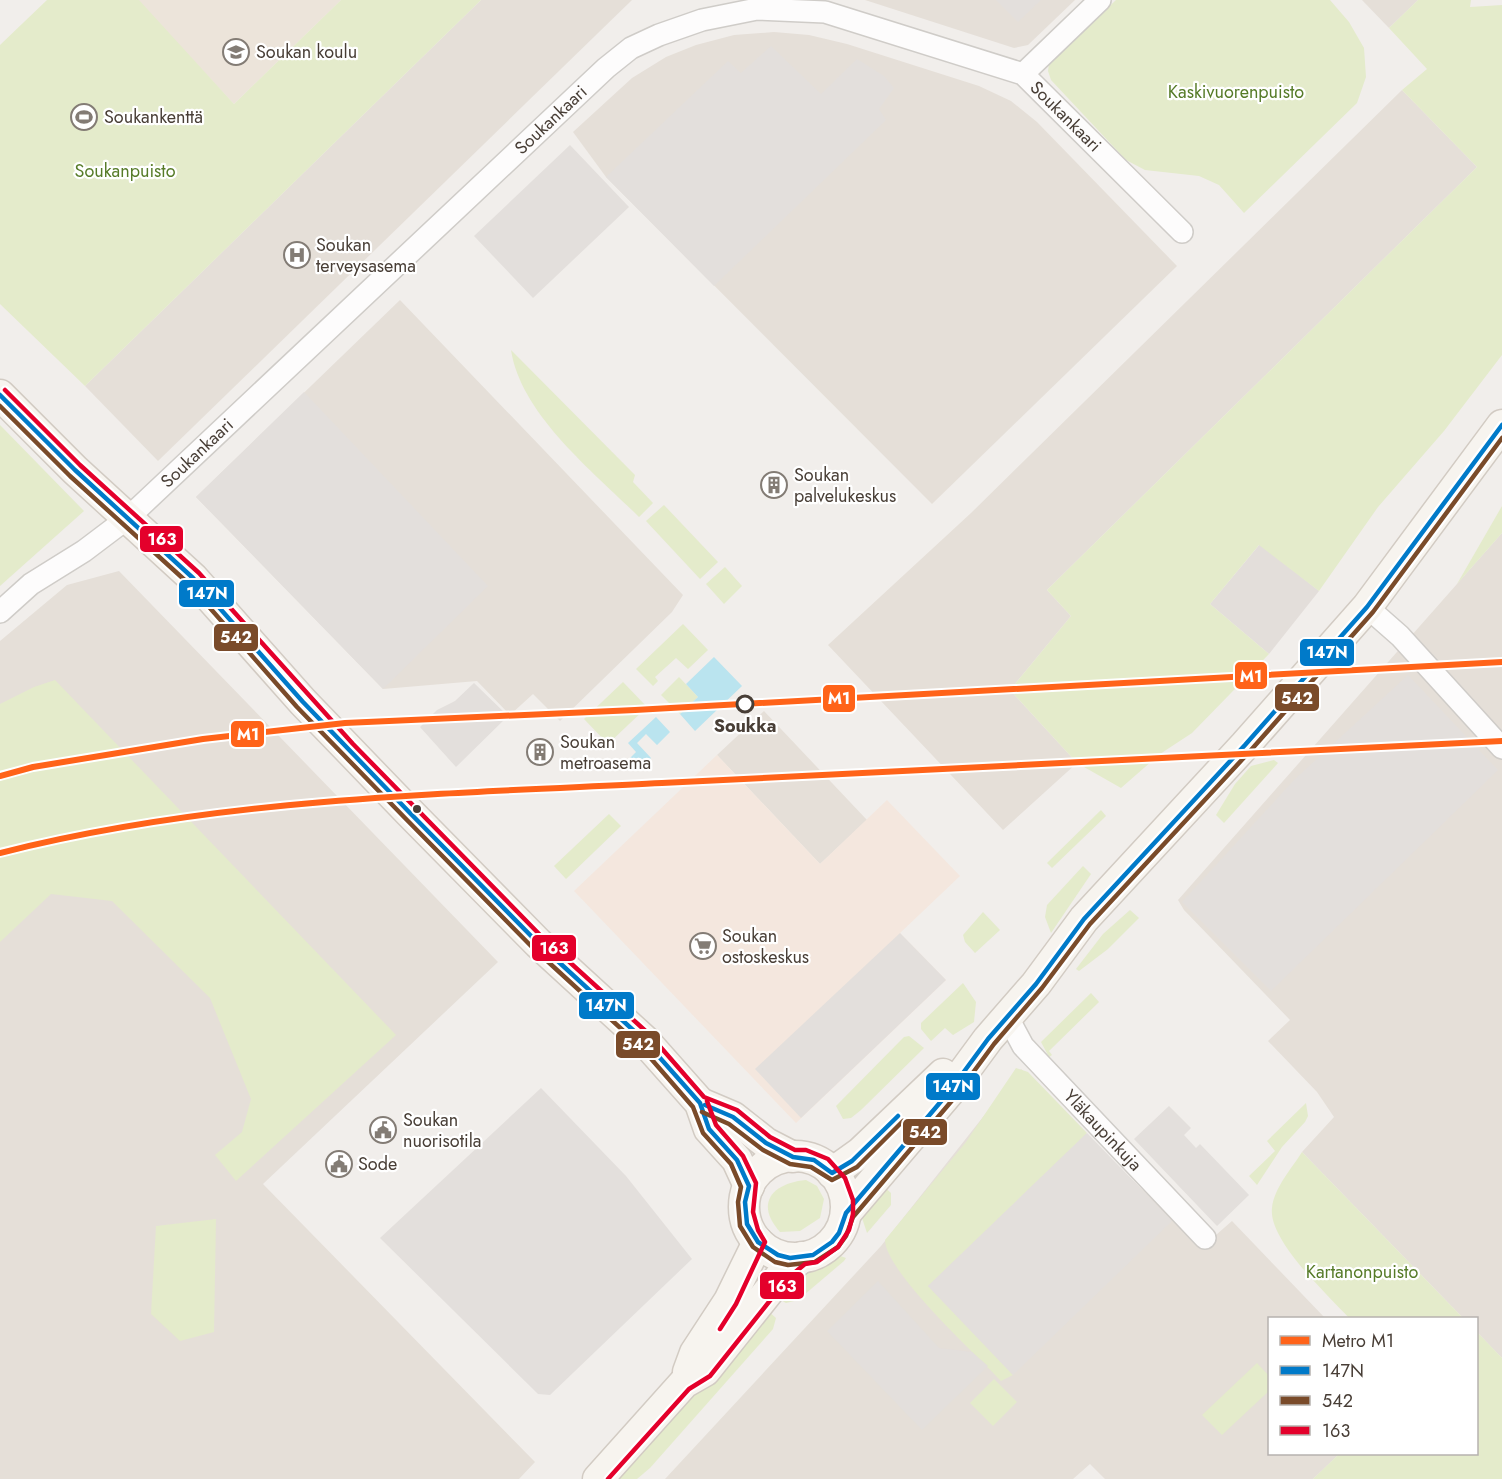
<svg xmlns="http://www.w3.org/2000/svg" width="1502" height="1479" font-family="Jost,sans-serif">
<style>
.residential{fill:#e5dfd8}
.commercial{fill:#f4e7de}
.industrial{fill:#e3deda}
.education{fill:#ece4da}
.green{fill:#e4ebcb}
.parking{fill:#e3dfdc}
.water{fill:#bae4ef}
.lines{fill:none;stroke-linecap:round;stroke-linejoin:round}
.street-casing{stroke:#cfccc8;stroke-width:24}
.secondary-casing{stroke:#d2cbc3;stroke-width:33}
.street{stroke:#fdfcfc;stroke-width:21}
.secondary{stroke:#f7f4ef;stroke-width:30}
.bus-1-casing{stroke:#fff;stroke-width:9}
.bus-2-casing{stroke:#fff;stroke-width:9}
.bus-3-casing{stroke:#fff;stroke-width:9}
.bus-1{stroke:#007ac9;stroke-width:4.5}
.bus-2{stroke:#7a4b2a;stroke-width:4.5}
.bus-3{stroke:#e4002b;stroke-width:4.5}
.metro-1-casing{stroke:#fff;stroke-width:10}
.metro-1{stroke:#ff6319;stroke-width:6}
.stop-dot{fill:#fff;stroke:#483e36;stroke-width:3}
.bus-dot{fill:#483e36;stroke:#fff;stroke-width:2}
.labels{text-anchor:middle;stroke-width:4.5;stroke-linejoin:round;paint-order:stroke}
.poi-label{font-size:18px;fill:#483e36;stroke:#fff;text-anchor:start}
.park-label{font-size:18px;fill:#567b28;stroke:#fff}
.street-label{font-size:18px;fill:#483e36;stroke:#fff}
.stop-label{font-size:18px;font-weight:bold;fill:#483e36;stroke:#fff}
.line-badge{stroke:#fff;stroke-width:2}
.badge-label{font-size:16px;text-anchor:middle;font-weight:bold;fill:#fff}
</style>
<rect width="100%" height="100%" fill="#f1eeeb"/>
<g class="residential">
<path d="M 481,0 L 632,0 L 158,461 L 85,386 Z"/>
<path d="M 865,0 L 1075,0 L 1028,45 L 1014,48 Z"/>
<path d="M 1362,0 L 1418,0 L 1389,28 Z"/>
<path d="M 774,32 L 809,35 L 847,44 L 979,86 L 1011,101 L 1037,122 L 1177,266 L 932,504 L 606,177 L 573,132 L 632,78 L 666,57 L 696,45 L 734,35 Z"/>
<path d="M 1402,90 L 1477,167 L 1047,590 L 1071,616 L 1010,690 L 1077,763 L 1003,830 L 828,645 L 971,513 Z"/>
<path d="M 400,300 L 683,595 L 672,612 L 560,721 L 533,694 L 510,715 L 477,681 L 383,689 L 196,497 Z"/>
<path d="M 1502,533 L 1502,1358 L 1477,1332 L 1476,1318 L 1463,1318 L 1302,1152 L 1334,1117 L 1317,1092 L 1268,1041 L 1290,1020 L 1184,910 L 1178,900 Z"/>
<path d="M 119,571 L 498,962 L 263,1184 L 535,1462 L 519,1479 L 0,1479 L 0,641 L 67,585 Z"/>
<path d="M 764,711 L 867,820 L 820,864 L 717,755 Z"/>
<path d="M 1021,1069 L 1201,1248 L 1232,1221 L 1325,1318 L 1270,1318 L 1270,1454 L 1339,1454 L 1313,1479 L 1105,1479 L 1090,1464 L 1073,1479 L 665,1479 L 881,1246 Z"/>
</g>
<path class="commercial" d="M 717,755 L 820,864 L 887,800 L 960,876 L 900,933 L 946,980 L 796,1123 L 574,891 Z"/>
<path class="industrial" d="M 1260,544 L 1319,591 L 1269,654 L 1210,604 Z"/>
<path class="education" d="M 137,0 L 341,0 L 234,104 Z"/>
<g class="green">
<path d="M 47,0 L 139,0 L 234,104 L 341,0 L 481,0 L 85,386 L 0,304 L 0,45 Z"/>
<path d="M 1116,0 L 1330,0 L 1349,22 L 1364,48 L 1366,77 L 1357,103 L 1244,213 L 1219,185 L 1199,176 L 1145,170 L 1126,160 L 1051,80 L 1048,71 L 1049,64 Z"/>
<path d="M 1418,0 L 1471,0 L 1470,7 L 1502,5 L 1502,355 L 1444,431 L 1378,507 L 1319,591 L 1259,545 L 1210,604 L 1269,654 L 1192,733 L 1160,754 L 1121,788 L 1077,763 L 1010,690 L 1071,616 L 1047,590 L 1477,167 L 1402,90 L 1427,69 L 1389,28 Z"/>
<path d="M 511,350 L 635,475 L 633,482 L 653,503 L 639,517 C 594,472 521,415 511,350 Z"/>
<path d="M 0,425 L 84,511 L 0,586 Z"/>
<path d="M 664,505 L 718,562 L 700,579 L 646,521 Z"/>
<path d="M 1502,506 L 1502,533 L 1457,584 Z"/>
<path d="M 725,567 L 742,586 L 724,604 L 706,584 Z"/>
<path d="M 683,624 L 708,650 L 688,669 L 676,658 L 655,677 L 658,681 L 653,686 L 636,669 Z"/>
<path d="M 679,677 L 698,697 L 680,714 L 661,695 Z"/>
<path d="M 55,680 L 396,1035 L 236,1181 L 215,1155 L 242,1132 L 251,1099 L 210,998 L 112,901 L 51,894 L 0,942 L 0,704 L 34,687 Z"/>
<path d="M 623,682 L 647,707 L 608,744 L 584,719 Z"/>
<path d="M 1274,760 L 1278,763 L 1224,823 L 1216,815 L 1235,784 L 1251,766 Z"/>
<path d="M 1101,810 L 1106,816 L 1052,868 L 1047,863 Z"/>
<path d="M 609,814 L 621,826 L 566,879 L 554,866 Z"/>
<path d="M 1083,866 L 1091,874 L 1051,933 L 1045,917 L 1047,905 Z"/>
<path d="M 1130,910 L 1139,918 L 1108,949 L 1079,971 L 1076,969 L 1103,934 Z"/>
<path d="M 983,912 L 1000,930 L 975,953 L 965,942 L 963,935 Z"/>
<path d="M 963,983 L 976,1002 L 974,1022 L 953,1035 L 945,1028 L 931,1041 L 921,1029 L 921,1023 Z"/>
<path d="M 1091,993 L 1099,1002 L 1049,1051 L 1052,1055 L 1049,1057 L 1041,1042 Z"/>
<path d="M 909,1036 L 924,1048 L 861,1110 L 851,1118 L 843,1119 L 836,1106 L 904,1037 Z"/>
<path d="M 1016,1068 L 1028,1072 L 1087,1133 L 928,1286 L 1013,1375 L 1001,1381 C 977,1355 886,1273 885,1240 L 966,1142 Z"/>
<path d="M 1306,1103 L 1308,1116 L 1305,1122 L 1282,1147 L 1257,1185 L 1249,1176 L 1275,1151 L 1267,1141 Z"/>
<path d="M 1302,1152 L 1463,1318 L 1349,1318 C 1328,1295 1268,1240 1272,1208 C 1274,1188 1292,1168 1302,1152 Z"/>
<path d="M 806,1180 L 817,1186 L 824,1199 L 820,1218 L 800,1231 L 780,1232 C 754,1203 773,1183 806,1180 Z"/>
<path d="M 881,1184 L 891,1193 L 891,1205 L 867,1233 L 860,1212 Z"/>
<path d="M 216,1219 L 214,1332 L 180,1341 L 151,1314 L 156,1226 Z"/>
<path d="M 835,1254 L 846,1258 L 844,1261 L 798,1300 L 786,1303 L 775,1297 L 803,1270 Z"/>
<path d="M 767,1310 L 776,1318 L 773,1329 L 650,1468 L 637,1479 L 608,1479 Z"/>
<path d="M 1477,1332 L 1502,1358 L 1502,1479 L 1313,1479 L 1339,1454 L 1476,1454 Z"/>
<path d="M 1257,1363 L 1269,1376 L 1269,1391 L 1222,1435 L 1202,1415 Z"/>
<path d="M 994,1379 L 1017,1402 L 993,1426 L 970,1403 Z"/>
</g>
<g class="parking">
<path d="M 996,0 L 1041,0 L 1018,22 Z"/>
<path d="M 771,46 L 821,94 L 857,59 L 884,76 L 894,88 L 879,109 L 886,120 L 714,286 L 606,177 L 728,61 L 741,73 Z"/>
<path d="M 570,145 L 629,207 L 533,298 L 474,236 Z"/>
<path d="M 304,392 L 488,586 L 383,689 L 196,497 Z"/>
<path d="M 1408,675 L 1498,770 L 1271,991 L 1182,902 L 1294,780 Z"/>
<path d="M 474,683 L 508,716 L 456,767 L 420,727 L 437,710 L 455,701 Z"/>
<path d="M 900,933 L 946,980 L 801,1118 L 755,1069 Z"/>
<path d="M 541,1088 L 626,1176 L 692,1259 L 550,1395 L 538,1394 L 380,1238 Z"/>
<path d="M 1169,1106 L 1191,1128 L 1184,1135 L 1196,1148 L 1200,1144 L 1249,1195 L 1217,1226 L 1134,1139 Z"/>
<path d="M 1087,1133 L 1172,1221 L 1013,1375 L 928,1286 Z"/>
<path d="M 878,1281 L 939,1348 L 972,1352 L 988,1366 L 922,1430 L 827,1331 Z"/>
</g>
<g class="water">
<path d="M 714,657 L 742,686 L 695,731 L 680,714 L 698,697 L 686,684 Z"/>
<path d="M 656,717 L 670,732 L 657,745 L 646,734 L 637,743 L 651,758 L 641,768 L 630,758 L 636,752 L 628,743 Z"/>
</g>
<g class="lines">
<defs>
<g id="street">
<path d="M 1023,74 L 1100,0"/>
<path d="M 1367,607 L 1400,636 L 1502,748"/>
<path id="s1" d="M 0,612 L 31,584 L 84,551 L 129,517 L 606,68 L 631,48 L 659,35 L 702,20 L 757,9 L 825,12 L 1023,74 L 1182,232"/>
<path id="s2" d="M 1007,1016 L 1023,1046 L 1205,1238"/>
</g>
<g id="secondary">
<path d="M 0,395 L 75,470 L 193,578 L 303,702 L 410,813 L 538,943 L 645,1041 L 700,1103 L 709,1129 L 737,1160 L 749,1186"/>
<path d="M 700,1103 L 733,1117 L 766,1143 L 793,1157"/>
<circle cx="795" cy="1207" r="51"/>
<path d="M 832,1173 L 860,1153 L 943,1074"/>
<path d="M 846,1213 L 949,1092 L 988,1039 L 1036,984 L 1084,919 L 1245,745 L 1367,607 L 1502,425"/>
<path d="M 688,1372 L 695,1353 L 729,1301 L 758,1242"/>
<path d="M 598,1479 L 684,1383 L 705,1371 L 783,1273 L 802,1257"/>
</g>
</defs>
<use href="#street" class="street-casing"/>
<use href="#secondary" class="secondary-casing"/>
<use href="#street" class="street"/>
<use href="#secondary" class="secondary"/>
<defs>
<g id="bus-1">
<path d="M 0,395 L 75,470 L 193,578 L 303,702 L 410,813 L 538,943 L 645,1041 L 700,1103 L 709,1129 L 737,1160 L 749,1186 L 745,1202 L 747,1224 L 758,1242 L 778,1255 L 790,1258 L 813,1255 L 832,1242 L 839,1233 L 846,1213 L 949,1092 L 988,1039 L 1036,984 L 1084,919 L 1245,745 L 1367,607 L 1502,425"/>
<path d="M 705,1105 L 733,1117 L 766,1143 L 793,1157 L 814,1160 L 832,1173 L 852,1161 L 898,1116"/>
</g>
<g id="bus-2">
<path d="M 0,406 L 70,476 L 188,583 L 297,707 L 405,818 L 533,948 L 640,1046 L 693,1107 L 703,1133 L 731,1164 L 741,1187 L 738,1202 L 740,1226 L 753,1247 L 775,1262 L 788,1265 L 815,1262 L 838,1247 L 846,1236 L 853,1217 L 955,1097 L 994,1044 L 1042,988 L 1090,924 L 1251,750 L 1373,612 L 1502,438"/>
<path d="M 702,1112 L 729,1124 L 763,1150 L 790,1164 L 811,1167 L 832,1180 L 857,1167 L 903,1121"/>
</g>
<g id="bus-3">
<path d="M 5,390 L 80,465 L 199,573 L 353,744 L 543,938 L 650,1035 L 704,1097 L 737,1110 L 770,1137 L 795,1150 L 806,1150 L 828,1159 L 845,1178 L 853,1200 L 853,1214 L 849,1230 L 838,1247 L 817,1262 L 805,1264 L 788,1278 L 710,1376 L 689,1389 L 608,1479"/>
<path d="M 707,1101 L 716,1125 L 743,1156 L 756,1183 L 753,1212 L 758,1230 L 765,1242 L 736,1304 L 720,1329"/>
</g>
</defs>
<use href="#bus-1" class="bus-1-casing"/>
<use href="#bus-2" class="bus-2-casing"/>
<use href="#bus-3" class="bus-3-casing"/>
<use href="#bus-1" class="bus-1"/>
<use href="#bus-2" class="bus-2"/>
<use href="#bus-3" class="bus-3"/>
<defs>
<g id="metro-1">
<path d="M 0,776 L 33,767 L 203,739 L 345,723 L 635,710 L 1502,662"/>
<path d="M 0,853 C 215,798 442,794 662,783 C 942,769 1222,755 1502,741"/>
</g>
</defs>
<use href="#metro-1" class="metro-1-casing"/>
<use href="#metro-1" class="metro-1"/>
</g>
<defs>
<symbol id="school-ring" viewBox="-11 -11 22 22"><circle r="9.5" fill="#fff" stroke="#837c75" stroke-width="1.5"/><path d="M0-5L7-2L0 1L-7-2ZM-4 1L0 2.5L4 1V4Q0 6-4 4Z" fill="#837c75"/></symbol>
<symbol id="stadium-ring" viewBox="-11 -11 22 22"><circle r="9.5" fill="#fff" stroke="#837c75" stroke-width="1.5"/><path d="M0-5a6.5 5 0 1 0 0 10a6.5 5 0 1 0 0-10ZM-3.5-1.8h7v3.6h-7Z" fill="#837c75"/></symbol>
<symbol id="hospital-ring" viewBox="-11 -11 22 22"><circle r="9.5" fill="#fff" stroke="#837c75" stroke-width="1.5"/><path d="M-5-5h3v3.5h4V-5h3V5h-3V1.5h-4V5h-3Z" fill="#837c75"/></symbol>
<symbol id="building-ring" viewBox="-11 -11 22 22"><circle r="9.5" fill="#fff" stroke="#837c75" stroke-width="1.5"/><path d="M-4-6H4V6H1V3H-1V6H-4ZM-2.5-4.3h1.7v1.8h-1.7ZM.8-4.3h1.7v1.8H.8ZM-2.5-1h1.7V.8h-1.7ZM.8-1h1.7V.8H.8Z" fill="#837c75"/></symbol>
<symbol id="supermarket-ring" viewBox="-11 -11 22 22"><circle r="9.5" fill="#fff" stroke="#837c75" stroke-width="1.5"/><path d="M-6-5.5h2.5l.6 2H6L4.5 2H-2.5L-4.4-4H-6ZM-1.5 3.2a1.3 1.3 0 1 0 .1 0ZM3 3.2a1.3 1.3 0 1 0 .1 0Z" fill="#837c75"/></symbol>
<symbol id="civic-ring" viewBox="-11 -11 22 22"><circle r="9.5" fill="#fff" stroke="#837c75" stroke-width="1.5"/><path d="M-.6-6.5H3V-4.5H.6V-3L4-1V1h2V6H-6V1h2V-1L-.6-3ZM-1.2 2.5V6h2.4V2.5Z" fill="#837c75"/></symbol>
</defs>
<g fill-rule="evenodd">
<use href="#school-ring" x="221" y="37" width="30" height="30"/>
<use href="#stadium-ring" x="69" y="102" width="30" height="30"/>
<use href="#hospital-ring" x="282" y="240" width="30" height="30"/>
<use href="#building-ring" x="759" y="470" width="30" height="30"/>
<use href="#building-ring" x="525" y="737" width="30" height="30"/>
<use href="#supermarket-ring" x="688" y="931" width="30" height="30"/>
<use href="#civic-ring" x="368" y="1115" width="30" height="30"/>
<use href="#civic-ring" x="324" y="1149" width="30" height="30"/>
</g>
<circle class="stop-dot" cx="745" cy="704" r="8"/>
<circle class="bus-dot" cx="417" cy="809" r="5"/>
<g class="labels">
<g class="poi-label">
<text x="256" y="58">Soukan koulu</text>
<text x="104" y="123">Soukankenttä</text>
<text x="316" y="251">Soukan<tspan x="316" dy="21">terveysasema</tspan></text>
<text x="794" y="481">Soukan<tspan x="794" dy="21">palvelukeskus</tspan></text>
<text x="560" y="748">Soukan<tspan x="560" dy="21">metroasema</tspan></text>
<text x="722" y="942">Soukan<tspan x="722" dy="21">ostoskeskus</tspan></text>
<text x="403" y="1126">Soukan<tspan x="403" dy="21">nuorisotila</tspan></text>
<text x="358" y="1170">Sode</text>
</g>
<g class="park-label">
<text x="1236" y="98">Kaskivuorenpuisto</text>
<text x="125" y="177">Soukanpuisto</text>
<text x="1362" y="1278">Kartanonpuisto</text>
</g>
<g class="street-label">
<text dy="6" stroke="none"><textPath href="#s1" startOffset="1316">Soukankaari</textPath></text>
<text dy="6" stroke="none"><textPath href="#s1" startOffset="740">Soukankaari</textPath></text>
<text dy="6" stroke="none"><textPath href="#s1" startOffset="254">Soukankaari</textPath></text>
<text dy="6" stroke="none"><textPath href="#s2" startOffset="150">Yläkaupinkuja</textPath></text>
</g>
<g class="stop-label">
<text x="745" y="732">Soukka</text>
</g>
</g>
<g class="line-badge">
<rect x="139" y="525" width="45" height="28" rx="6" fill="#e4002b"/>
<rect x="178" y="579" width="57" height="29" rx="6" fill="#007ac9"/>
<rect x="213" y="623" width="46" height="29" rx="6" fill="#7a4b2a"/>
<rect x="1299" y="638" width="56" height="29" rx="6" fill="#007ac9"/>
<rect x="1234" y="661" width="34" height="29" rx="6" fill="#ff6319"/>
<rect x="1274" y="683" width="46" height="29" rx="6" fill="#7a4b2a"/>
<rect x="822" y="684" width="34" height="29" rx="6" fill="#ff6319"/>
<rect x="230" y="720" width="35" height="28" rx="6" fill="#ff6319"/>
<rect x="531" y="934" width="46" height="28" rx="6" fill="#e4002b"/>
<rect x="578" y="991" width="57" height="29" rx="6" fill="#007ac9"/>
<rect x="615" y="1030" width="46" height="29" rx="6" fill="#7a4b2a"/>
<rect x="925" y="1072" width="56" height="29" rx="6" fill="#007ac9"/>
<rect x="902" y="1118" width="46" height="28" rx="6" fill="#7a4b2a"/>
<rect x="759" y="1271" width="46" height="29" rx="6" fill="#e4002b"/>
</g>
<g class="badge-label">
<text x="162" y="545">163</text>
<text x="207" y="599">147N</text>
<text x="236" y="643">542</text>
<text x="1327" y="658">147N</text>
<text x="1251" y="682">M1</text>
<text x="1297" y="704">542</text>
<text x="839" y="704">M1</text>
<text x="248" y="740">M1</text>
<text x="554" y="954">163</text>
<text x="606" y="1011">147N</text>
<text x="638" y="1050">542</text>
<text x="953" y="1092">147N</text>
<text x="925" y="1138">542</text>
<text x="782" y="1292">163</text>
</g>
<rect x="1268" y="1317" width="210" height="138" fill="#ffffff" stroke="#b6b2af" stroke-width="1.5"/>
<rect x="1280" y="1336" width="30" height="9" fill="#ff6319" stroke="#b6b2af" stroke-width="1.5"/>
<text x="1322" y="1347" font-size="18" fill="#483e36">Metro M1</text>
<rect x="1280" y="1366" width="30" height="9" fill="#007ac9" stroke="#b6b2af" stroke-width="1.5"/>
<text x="1322" y="1377" font-size="18" fill="#483e36">147N</text>
<rect x="1280" y="1396" width="30" height="9" fill="#7a4b2a" stroke="#b6b2af" stroke-width="1.5"/>
<text x="1322" y="1407" font-size="18" fill="#483e36">542</text>
<rect x="1280" y="1426" width="30" height="9" fill="#e4002b" stroke="#b6b2af" stroke-width="1.5"/>
<text x="1322" y="1437" font-size="18" fill="#483e36">163</text>
</svg>
